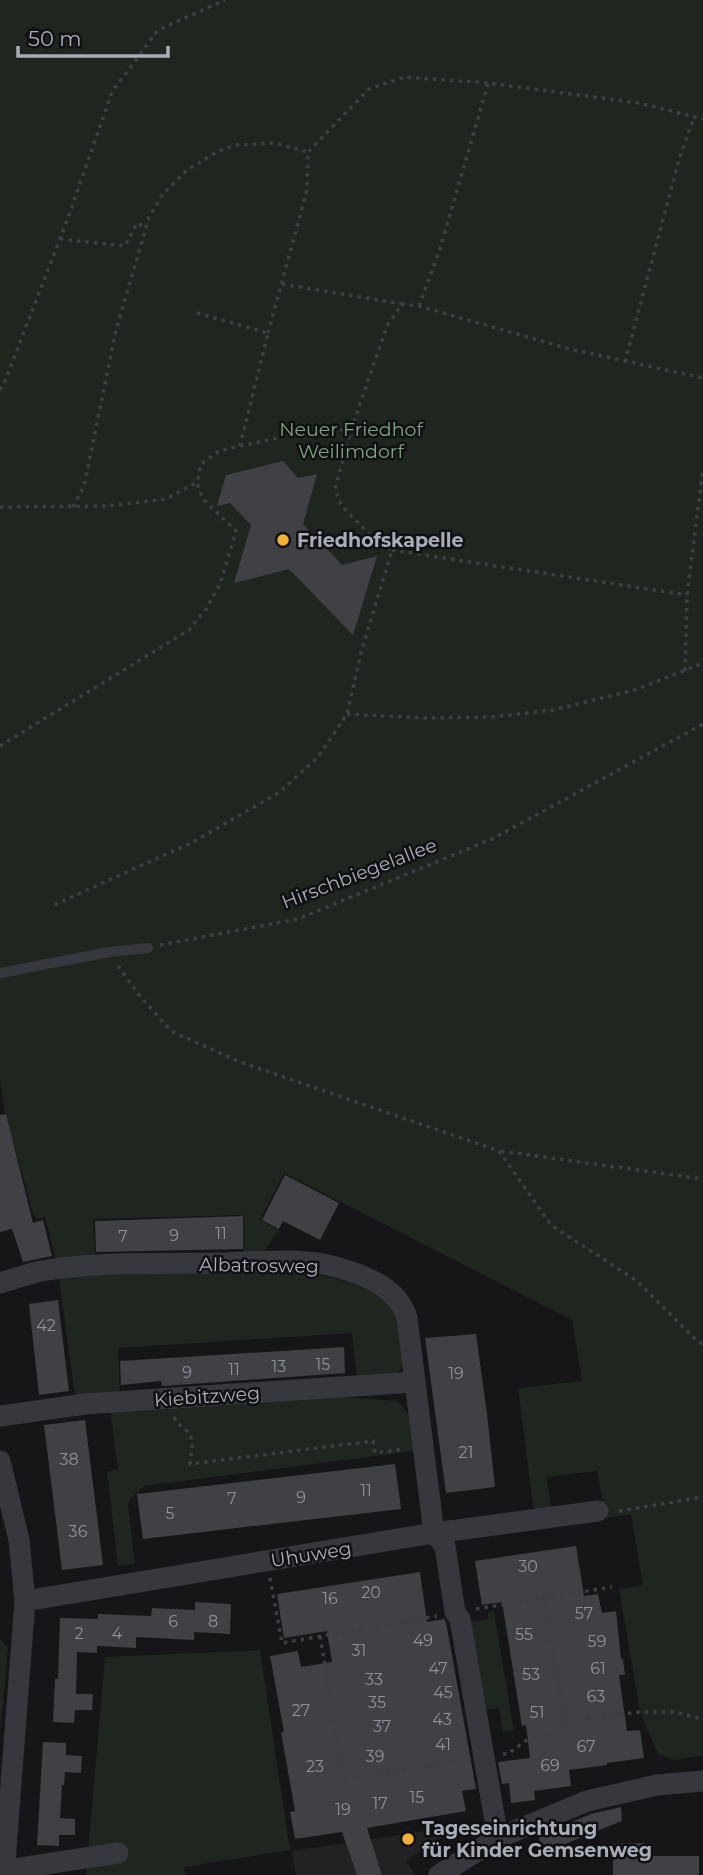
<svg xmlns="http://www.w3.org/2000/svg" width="703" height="1875" font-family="Montserrat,sans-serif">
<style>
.built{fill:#222225}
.green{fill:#1e261f}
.building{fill:#404145}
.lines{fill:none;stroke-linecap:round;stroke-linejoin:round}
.path{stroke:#3d3f44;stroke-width:3.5;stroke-dasharray:3.5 5;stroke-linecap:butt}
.lane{stroke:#37383d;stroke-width:10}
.street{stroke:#37383d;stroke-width:21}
.poi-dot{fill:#f2b134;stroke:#111113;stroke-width:2.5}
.labels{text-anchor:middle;stroke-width:5;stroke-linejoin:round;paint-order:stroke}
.number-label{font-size:16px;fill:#8e929b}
.park-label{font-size:19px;fill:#7fa381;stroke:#111113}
.poi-label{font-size:19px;font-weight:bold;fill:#a8adb8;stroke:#111113;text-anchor:start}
.street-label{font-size:19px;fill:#a8adb8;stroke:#111113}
</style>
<rect width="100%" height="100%" fill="#161618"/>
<path class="built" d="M 459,1826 L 406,1861 L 416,1875 L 296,1875 L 292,1851 Z"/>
<g class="green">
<path d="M 0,0 L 703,0 L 703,1755 L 675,1760 L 658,1754 L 640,1712 L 619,1589 L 643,1585 L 631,1514 L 606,1518 L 597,1471 L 546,1477 L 552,1509 L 535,1509 L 533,1506 L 518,1388 L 582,1381 L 572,1320 L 284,1173 L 260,1220 L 279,1230 L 262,1254 L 244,1254 L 244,1215 L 93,1219 L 95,1257 L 56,1261 L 45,1217 L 37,1219 L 33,1213 L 4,1109 L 0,1079 Z"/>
<path d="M 285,1270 C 316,1273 380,1284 395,1314 C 399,1323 399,1333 401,1342 C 402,1353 406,1364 397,1373 L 357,1377 L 352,1333 L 118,1348 L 120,1391 L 75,1396 L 59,1278 L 94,1274 Z"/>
<path d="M 331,1396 L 397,1401 C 413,1413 412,1432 415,1451 L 144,1486 L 131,1498 L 128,1505 L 135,1564 L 118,1566 L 107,1472 L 118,1469 L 110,1410 Z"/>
<path d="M 494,1611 L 514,1730 L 503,1732 L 499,1708 L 481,1710 L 466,1622 L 488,1619 L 488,1612 Z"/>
<path d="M 0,1639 L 8,1648 L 0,1734 Z"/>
<path d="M 260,1650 L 290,1850 L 184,1867 L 185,1875 L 86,1875 L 105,1657 Z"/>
</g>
<g class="building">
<path d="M 283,461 L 298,478 L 317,474 L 303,524 L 342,565 L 377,556 L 353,635 L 289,569 L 234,583 L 251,525 L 230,503 L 217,506 L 226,475 Z"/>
<path d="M 6,1114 L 33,1223 L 43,1220 L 52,1256 L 23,1262 L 12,1229 L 0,1232 L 0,1115 Z"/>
<path d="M 285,1175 L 339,1203 L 320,1240 L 283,1221 L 279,1229 L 262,1220 Z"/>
<path d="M 243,1216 L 243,1249 L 96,1252 L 95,1221 Z"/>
<path d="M 58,1300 L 69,1391 L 39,1395 L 29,1304 Z"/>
<path d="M 476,1334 L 487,1414 L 495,1487 L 446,1493 L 425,1338 Z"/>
<path d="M 344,1347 L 345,1373 L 162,1386 L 161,1381 L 121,1385 L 120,1361 Z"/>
<path d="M 85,1420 L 103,1565 L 62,1570 L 44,1425 Z"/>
<path d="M 395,1464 L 401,1509 L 143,1539 L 137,1494 Z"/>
<path d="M 576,1546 L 584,1596 L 598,1594 L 602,1613 L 616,1611 L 621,1659 L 623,1659 L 625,1675 L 619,1675 L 627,1731 L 640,1730 L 644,1758 L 607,1763 L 607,1765 L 569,1770 L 571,1786 L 534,1791 L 535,1800 L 511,1803 L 509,1783 L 502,1784 L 498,1762 L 530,1758 L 526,1725 L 522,1726 L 502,1602 L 482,1605 L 475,1561 Z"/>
<path d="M 420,1572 L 427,1622 L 444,1619 L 446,1622 L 476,1789 L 462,1791 L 466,1811 L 367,1828 L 382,1875 L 357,1875 L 342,1832 L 295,1839 L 290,1812 L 295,1811 L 281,1732 L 284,1732 L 270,1656 L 298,1651 L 301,1667 L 332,1662 L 327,1631 L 284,1638 L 277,1594 Z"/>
<path d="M 195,1602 L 231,1604 L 230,1634 L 194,1632 L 194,1640 L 136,1637 L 136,1648 L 97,1646 L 97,1653 L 77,1652 L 76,1694 L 93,1694 L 92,1710 L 75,1710 L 74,1723 L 53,1722 L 55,1679 L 58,1679 L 60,1618 L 98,1619 L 98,1614 L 151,1616 L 152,1608 L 195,1610 Z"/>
<path d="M 43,1742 L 66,1743 L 66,1755 L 82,1756 L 81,1773 L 65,1772 L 64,1785 L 62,1785 L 60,1818 L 75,1819 L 75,1835 L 59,1835 L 59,1846 L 37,1845 Z"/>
<path d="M 621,1807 L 622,1821 L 545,1852 L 538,1836 L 591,1814 Z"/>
<path d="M 645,1843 L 645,1856 L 699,1856 L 699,1875 L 613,1875 L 613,1844 Z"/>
</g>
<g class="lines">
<g class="path">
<path d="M 60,239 L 125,246 L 137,223 L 146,227"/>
<path d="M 282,284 L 402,304"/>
<path d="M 419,306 L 440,249 L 488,84"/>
<path d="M 197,313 L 268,333 L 240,446"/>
<path d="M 268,333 L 307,190 L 308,152 L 369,89 L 404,77 L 488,83 L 639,103 L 703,119"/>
<path d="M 625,362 L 680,156 L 694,117"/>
<path d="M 0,390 L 5,381 L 68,218 L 112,92 L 158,30 L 225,0"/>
<path d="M 351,430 L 387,326 L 402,304 L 419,306 L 566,348 L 703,378"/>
<path d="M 0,507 L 107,506 L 166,499 L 196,483"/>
<path d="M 73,507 L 84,486 L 116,330 L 149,217 L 163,194 L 186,171 L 218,151 L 236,145 L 274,143 L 308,152"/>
<path d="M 392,550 L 687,595"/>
<path d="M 685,671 L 687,595 L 703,469"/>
<path d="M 347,714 L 424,718 L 491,717 L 553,710 L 635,690 L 703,663"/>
<path d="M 0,746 L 189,630 L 206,609 L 220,584 L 236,531 L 203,499 L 197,483 L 201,464 L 219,451 L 240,446 L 319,429 L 351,430 L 335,489 L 341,505 L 375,540 L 392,550 L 362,649 L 347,714 L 318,757 L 280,792 L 193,842 L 52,906"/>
<path d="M 160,945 L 298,919 L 492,839 L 703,724"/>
<path d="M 118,966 L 139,995 L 171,1031 L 240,1062 L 499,1151 L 551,1225 L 637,1281 L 698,1342 L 703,1344"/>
<path d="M 501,1151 L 703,1179"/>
<path d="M 174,1417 C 177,1424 181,1426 186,1430 C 196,1439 191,1452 190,1464 L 373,1441 L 375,1453 L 404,1449"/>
<path d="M 619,1511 L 703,1497"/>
<path d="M 270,1578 L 282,1643 L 437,1616"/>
<path d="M 543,1598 L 565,1721"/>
<path d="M 476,1609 L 612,1587"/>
<path d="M 320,1636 L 344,1779 L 465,1760"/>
<path d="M 503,1754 L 508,1754 L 528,1739 L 551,1734 L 565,1721 L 640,1712 L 673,1712 L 703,1719"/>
</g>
<path class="lane" d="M 0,973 L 109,952 L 148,948"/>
<g class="street">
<path d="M 0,1283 C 14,1279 28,1274 41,1271 C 100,1261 164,1264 224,1263 C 259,1262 302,1257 336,1267 C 364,1275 398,1287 407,1318 L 434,1533"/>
<path d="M 0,1416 L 85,1404 L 415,1382"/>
<path d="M 0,1461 L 19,1540 L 25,1601 L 4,1875"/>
<path d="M 434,1533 L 445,1546 L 455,1612 L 460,1619 L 498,1838"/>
<path d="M 25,1601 L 434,1533 L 598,1511"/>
<path d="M 0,1871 L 118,1853"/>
<path d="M 439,1875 L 498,1838 L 587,1801 L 657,1785 L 703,1781"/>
</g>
</g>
<g class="poi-dot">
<circle cx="283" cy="540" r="7"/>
<circle cx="408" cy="1839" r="7"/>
</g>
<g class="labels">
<g class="number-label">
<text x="221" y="1239">11</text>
<text x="174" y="1241">9</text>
<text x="123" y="1242">7</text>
<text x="46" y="1331">42</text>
<text x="323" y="1370">15</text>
<text x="279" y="1372">13</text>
<text x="234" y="1375">11</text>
<text x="187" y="1378">9</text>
<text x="456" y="1379">19</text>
<text x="466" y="1458">21</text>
<text x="69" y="1465">38</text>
<text x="366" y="1496">11</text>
<text x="301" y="1503">9</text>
<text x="232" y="1504">7</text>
<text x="170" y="1519">5</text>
<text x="78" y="1537">36</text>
<text x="528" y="1572">30</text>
<text x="371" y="1598">20</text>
<text x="330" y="1604">16</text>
<text x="584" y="1619">57</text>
<text x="173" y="1627">6</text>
<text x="213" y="1627">8</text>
<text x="79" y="1639">2</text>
<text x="117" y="1639">4</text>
<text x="524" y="1640">55</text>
<text x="423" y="1646">49</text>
<text x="597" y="1647">59</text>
<text x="359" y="1656">31</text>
<text x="438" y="1674">47</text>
<text x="598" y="1674">61</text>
<text x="531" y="1680">53</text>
<text x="374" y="1685">33</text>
<text x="443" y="1698">45</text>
<text x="596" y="1702">63</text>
<text x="377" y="1708">35</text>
<text x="301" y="1716">27</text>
<text x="537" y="1718">51</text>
<text x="442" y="1725">43</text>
<text x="382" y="1732">37</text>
<text x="443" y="1750">41</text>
<text x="586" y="1752">67</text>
<text x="375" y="1762">39</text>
<text x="550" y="1771">69</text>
<text x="315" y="1772">23</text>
<text x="417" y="1803">15</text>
<text x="380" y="1809">17</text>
<text x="343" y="1815">19</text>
</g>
<g class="park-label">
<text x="351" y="436">Neuer Friedhof<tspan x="351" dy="22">Weilimdorf</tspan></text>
</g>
<g class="poi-label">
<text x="297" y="547">Friedhofskapelle</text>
<text x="422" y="1835">Tageseinrichtung<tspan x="422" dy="22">für Kinder Gemsenweg</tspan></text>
</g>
<g class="street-label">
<text transform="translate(359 873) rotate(-21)" y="7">Hirschbiegelallee</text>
<text transform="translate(259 1265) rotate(1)" y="7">Albatrosweg</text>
<text transform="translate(207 1396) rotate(-4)" y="7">Kiebitzweg</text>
<text transform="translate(311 1554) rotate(-9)" y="7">Uhuweg</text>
</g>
</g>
<path d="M18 46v10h150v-10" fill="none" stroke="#a8adb8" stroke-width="3.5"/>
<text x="28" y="46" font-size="21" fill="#a8adb8" stroke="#111113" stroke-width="5" paint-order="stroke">50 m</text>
</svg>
